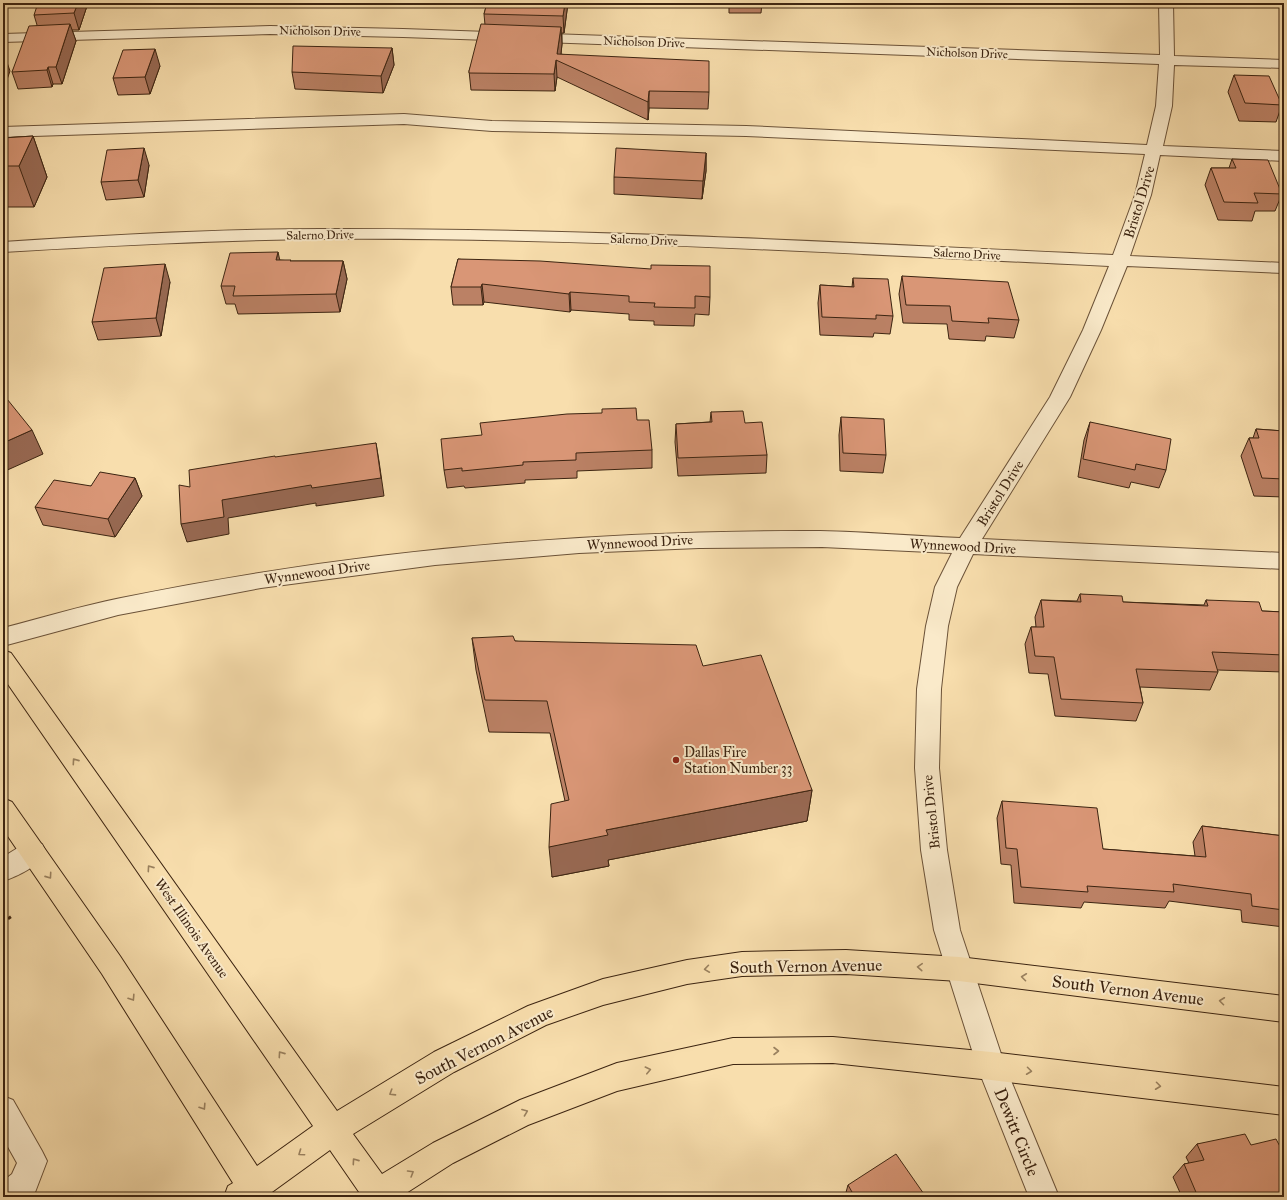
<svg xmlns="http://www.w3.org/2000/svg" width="1287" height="1200" font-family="'IM FELL Great Primer',serif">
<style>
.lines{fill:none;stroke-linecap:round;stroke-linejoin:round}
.minor-casing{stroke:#6b5238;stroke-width:2}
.major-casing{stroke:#3c2411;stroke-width:2}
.path{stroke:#3c2411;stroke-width:3;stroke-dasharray:3.5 2.5;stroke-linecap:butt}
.minor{fill:#faeaca;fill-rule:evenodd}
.major{fill:#f8dead;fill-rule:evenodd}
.wall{fill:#bb8165;stroke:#3c2411}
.shaded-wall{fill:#986953;stroke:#3c2411}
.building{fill:#d99676;stroke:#3c2411}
.oneway{stroke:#9a815f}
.poi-dot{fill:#8f2418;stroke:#faeaca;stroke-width:1.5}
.labels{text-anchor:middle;stroke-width:4;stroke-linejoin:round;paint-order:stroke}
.far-street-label{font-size:12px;fill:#3c2411;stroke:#faeaca}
.street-label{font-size:14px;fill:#3c2411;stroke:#faeaca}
.poi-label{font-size:14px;fill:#3c2411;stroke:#faeaca;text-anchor:start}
.near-street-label{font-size:17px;fill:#3c2411;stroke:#faeaca}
</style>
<rect width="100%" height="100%" fill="#f8dead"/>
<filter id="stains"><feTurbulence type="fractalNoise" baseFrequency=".005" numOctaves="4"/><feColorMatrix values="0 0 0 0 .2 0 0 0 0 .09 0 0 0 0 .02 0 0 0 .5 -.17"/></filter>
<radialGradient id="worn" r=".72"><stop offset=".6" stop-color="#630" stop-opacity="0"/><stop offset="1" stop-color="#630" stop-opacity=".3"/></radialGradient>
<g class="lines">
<defs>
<g id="minor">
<path d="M 1159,3 L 1173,3 L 1174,56 L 1284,60 L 1284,68 L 1174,65 L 1172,106 L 1163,146 L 1284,151 L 1284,161 L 1160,155 L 1151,195 L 1130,256 L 1284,263 L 1284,273 L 1127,266 L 1101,330 L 1070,397 L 982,539 L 1284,553 L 1284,569 L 973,554 L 957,587 L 948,626 L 941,689 L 939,768 L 947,850 L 960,930 L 1005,1066 L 1059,1197 L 1029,1197 L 977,1066 L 934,930 L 921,850 L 915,768 L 917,689 L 926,626 L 935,587 L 952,553 L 822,547 L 699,548 L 579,553 L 435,565 L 261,588 L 118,615 L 3,646 L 3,628 C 42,618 81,606 121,598 C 351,551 585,530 820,531 C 867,532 914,536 960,538 L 1050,397 L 1083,330 L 1109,266 C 847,254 583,237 320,239 C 214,240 108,246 3,252 L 3,242 C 109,235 215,229 321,229 C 585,228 849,243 1113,255 L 1135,195 L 1145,154 L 746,136 L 492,131 L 404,124 L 3,137 L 3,127 L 404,114 L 492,121 L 746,126 L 1147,145 L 1156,106 L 1159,64 L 403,37 L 270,34 L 3,42 L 3,34 L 270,26 L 403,29 L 1160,55 Z"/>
<path d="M 33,841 L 42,844 L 46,852 C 39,866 18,876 3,881 L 3,857 L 24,844 Z"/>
<path d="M 3,1096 L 13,1100 L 42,1151 L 47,1161 L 34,1195 L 30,1197 L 3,1197 L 3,1181 L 12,1174 L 17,1163 L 3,1138 Z"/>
</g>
<path id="major" d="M 3,650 L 11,653 L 337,1111 L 434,1052 L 528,1006 L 603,979 L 687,960 L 742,952 L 846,950 L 959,957 L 1284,996 L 1284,1022 L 959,981 L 846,974 L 742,976 L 687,984 L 603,1005 L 546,1025 L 454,1072 L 353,1134 L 382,1174 L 433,1143 L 520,1100 L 617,1063 L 733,1038 L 833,1037 L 991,1052 L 1284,1087 L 1284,1115 L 991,1080 L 833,1063 L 733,1064 L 617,1091 L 528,1125 L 453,1163 L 400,1197 L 357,1197 L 359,1192 L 330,1150 L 272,1192 L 274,1197 L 224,1197 L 228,1186 L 233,1183 L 102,974 L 3,829 L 3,798 L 12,802 L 120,956 L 257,1166 L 313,1126 L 3,677 Z"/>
</defs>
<use href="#minor" class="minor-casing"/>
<use href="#major" class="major-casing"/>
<path class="path" d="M 3,922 L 12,916"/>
<use href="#minor" class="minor"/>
<use href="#major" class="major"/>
</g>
<g class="wall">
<path d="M 88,3 L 79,30 L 72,30 L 76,41 L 62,84 L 53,84 L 52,87 L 18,89 L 12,72 L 37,25 L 34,15 Z"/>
<path d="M 487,3 L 568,3 L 564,33 L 562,33 L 562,44 L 561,54 L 709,92 L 708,109 L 649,108 L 648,120 L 557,77 L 555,91 L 471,90 L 469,71 L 485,25 L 484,14 Z"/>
<path d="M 729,3 L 762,3 L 761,13 L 729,13 Z"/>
<path d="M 392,48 L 394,65 L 383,93 L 295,89 L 292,72 Z"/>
<path d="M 160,66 L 150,94 L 118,95 L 113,78 Z"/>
<path d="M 1234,75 L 1282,105 L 1276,122 L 1239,121 L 1228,92 Z"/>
<path d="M 33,136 L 47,177 L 34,207 L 3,207 L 3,138 Z"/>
<path d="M 706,153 L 706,171 L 702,199 L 614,194 L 614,177 Z"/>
<path d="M 1232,159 L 1282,194 L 1275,211 L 1255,211 L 1252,221 L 1218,220 L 1205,185 L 1211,168 L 1229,168 Z"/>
<path d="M 149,165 L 144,197 L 106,200 L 101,182 Z"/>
<path d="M 458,259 L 710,297 L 709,315 L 695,314 L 694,326 L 654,325 L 654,321 L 629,320 L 629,314 L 571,310 L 570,312 L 484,302 L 483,305 L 453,305 L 451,287 Z"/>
<path d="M 279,260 L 291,261 L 343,261 L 347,279 L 340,312 L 238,314 L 235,304 L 226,304 L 221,286 Z"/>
<path d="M 902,276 L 1019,320 L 1014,338 L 986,336 L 985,341 L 949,339 L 947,324 L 903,323 L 899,294 Z"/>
<path d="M 853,278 L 893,316 L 890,334 L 874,333 L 873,337 L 820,335 L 818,303 L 820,285 L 852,287 Z"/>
<path d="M 170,282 L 161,336 L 98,340 L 92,322 Z"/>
<path d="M 1284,305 L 1284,317 L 1282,310 Z"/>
<path d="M 711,412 L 745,423 L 767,455 L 766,473 L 678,476 L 675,442 L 676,424 L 710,422 Z"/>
<path d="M 841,417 L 886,455 L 883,473 L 840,471 L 839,435 Z"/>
<path d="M 637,420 L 652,450 L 652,468 L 577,471 L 577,478 L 525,480 L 525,483 L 465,488 L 464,486 L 447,488 L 444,470 Z"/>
<path d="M 1090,422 L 1166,470 L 1159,488 L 1131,482 L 1129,488 L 1078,477 L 1084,440 Z"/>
<path d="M 1256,429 L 1284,431 L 1284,497 L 1254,496 L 1241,456 L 1249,438 L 1253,438 Z"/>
<path d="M 135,478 L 142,496 L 115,537 L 43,525 L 35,507 L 91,486 Z"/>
<path d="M 1080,594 L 1123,602 L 1204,605 L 1206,600 L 1262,611 L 1284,612 L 1284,672 L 1217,670 L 1218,672 L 1210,690 L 1140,687 L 1143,703 L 1136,721 L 1055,716 L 1048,674 L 1029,673 L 1025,644 L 1031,627 L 1036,627 L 1035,617 L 1041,600 L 1077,601 Z"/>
<path d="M 472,638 L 515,641 L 703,666 L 812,790 L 807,821 L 608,860 L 609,866 L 552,877 L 565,801 L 550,733 L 489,732 L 476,670 Z"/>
<path d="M 1002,801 L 1103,849 L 1195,856 L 1193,842 L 1202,826 L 1284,836 L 1284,927 L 1242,922 L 1241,910 L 1169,901 L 1165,908 L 1084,902 L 1081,908 L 1014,903 L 1011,865 L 1001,864 L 997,818 Z"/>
<path d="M 1197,1144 L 1251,1145 L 1284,1197 L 1182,1197 L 1173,1177 L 1184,1164 L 1189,1163 L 1186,1157 Z"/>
<path d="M 848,1185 L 926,1197 L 845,1196 Z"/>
</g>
<g class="shaded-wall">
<path d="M 78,3 L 88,3 L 79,30 L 74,13 Z"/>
<path d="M 565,3 L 568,3 L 564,33 L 563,16 Z"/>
<path d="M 70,24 L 76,41 L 62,84 L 56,67 Z"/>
<path d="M 561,27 L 562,44 L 560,62 L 557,54 Z"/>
<path d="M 392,48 L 394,65 L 383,93 L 381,76 Z"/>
<path d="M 155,49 L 160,66 L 150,94 L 145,77 Z"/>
<path d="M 3,51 L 10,71 L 3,91 Z"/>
<path d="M 556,60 L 557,77 L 555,91 L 554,74 Z"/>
<path d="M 48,67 L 53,84 L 52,87 L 47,70 Z"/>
<path d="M 649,91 L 649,108 L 648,120 L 648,102 Z"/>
<path d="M 33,136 L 47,177 L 34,207 L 19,166 Z"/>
<path d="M 144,148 L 149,165 L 144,197 L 138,180 Z"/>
<path d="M 706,153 L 706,171 L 702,199 L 703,181 Z"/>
<path d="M 278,252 L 282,270 L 276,260 Z"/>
<path d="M 343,261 L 347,279 L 340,312 L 336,294 Z"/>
<path d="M 165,264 L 170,282 L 161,336 L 156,318 Z"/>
<path d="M 482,284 L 484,302 L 483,305 L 481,287 Z"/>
<path d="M 570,292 L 571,310 L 570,312 L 569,294 Z"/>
<path d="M 32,430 L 43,454 L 3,472 L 3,443 Z"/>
<path d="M 376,443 L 379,461 L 384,496 L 316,506 L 316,503 L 228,518 L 229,534 L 187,542 L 181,524 L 222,500 Z"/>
<path d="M 135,478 L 142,496 L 115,537 L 108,519 Z"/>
<path d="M 812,790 L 807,821 L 608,860 L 609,866 L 552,877 L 549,847 L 606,830 Z"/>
</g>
<g class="building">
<path d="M 38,3 L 78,3 L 74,13 L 34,15 Z"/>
<path d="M 487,3 L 565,3 L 563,16 L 484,14 Z"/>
<path d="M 70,24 L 56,67 L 48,67 L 47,70 L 12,72 L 29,26 Z"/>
<path d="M 481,24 L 561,27 L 557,54 L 709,61 L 709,92 L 649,91 L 648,102 L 556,60 L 554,74 L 469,73 L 469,71 Z"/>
<path d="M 293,46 L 392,48 L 381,76 L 292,72 Z"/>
<path d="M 155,49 L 145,77 L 113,78 L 123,50 Z"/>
<path d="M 1234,75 L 1269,76 L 1282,105 L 1245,103 Z"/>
<path d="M 33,136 L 19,166 L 3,166 L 3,138 Z"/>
<path d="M 144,148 L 138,180 L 101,182 L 107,150 Z"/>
<path d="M 616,148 L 706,153 L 703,181 L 614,177 Z"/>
<path d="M 1232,159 L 1268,160 L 1282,194 L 1254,193 L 1258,203 L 1224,202 L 1211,168 L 1236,168 Z"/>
<path d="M 278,252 L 276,260 L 291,260 L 290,261 L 343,261 L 336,294 L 233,296 L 235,286 L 221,286 L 230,253 Z"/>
<path d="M 458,259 L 540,261 L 651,269 L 651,265 L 710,266 L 710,297 L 695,296 L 695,308 L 654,307 L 655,303 L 629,302 L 629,296 L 570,292 L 569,294 L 482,284 L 481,287 L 451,287 Z"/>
<path d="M 165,264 L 156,318 L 92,322 L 104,268 Z"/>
<path d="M 902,276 L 1008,282 L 1019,320 L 988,318 L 989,323 L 952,321 L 950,306 L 906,305 Z"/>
<path d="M 853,278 L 888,279 L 893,316 L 876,315 L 876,319 L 822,317 L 820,285 L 854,287 Z"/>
<path d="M 3,394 L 32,430 L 3,443 Z"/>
<path d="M 636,408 L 637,420 L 649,420 L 652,450 L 576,453 L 576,460 L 523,462 L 523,465 L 462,471 L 462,468 L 444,470 L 441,439 L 482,435 L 480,423 L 567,414 L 602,413 L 602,409 Z"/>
<path d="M 743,411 L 745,423 L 762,422 L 767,455 L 678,458 L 676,424 L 712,422 L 711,412 Z"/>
<path d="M 841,417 L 884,419 L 886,455 L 843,453 Z"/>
<path d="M 1090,422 L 1171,439 L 1166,470 L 1136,464 L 1135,470 L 1083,459 Z"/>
<path d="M 1256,429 L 1284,431 L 1284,479 L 1262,478 L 1249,438 L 1259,438 Z"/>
<path d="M 376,443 L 381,478 L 312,488 L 311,485 L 222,500 L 224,517 L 181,524 L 179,485 L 190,487 L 189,470 L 275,456 L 275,457 Z"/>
<path d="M 100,472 L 135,478 L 108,519 L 35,507 L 54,480 L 91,486 Z"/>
<path d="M 1080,594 L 1122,596 L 1123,602 L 1208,606 L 1206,600 L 1259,602 L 1262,611 L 1284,612 L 1284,655 L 1212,652 L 1218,672 L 1136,669 L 1143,703 L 1061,699 L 1054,657 L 1035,656 L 1031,627 L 1044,627 L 1041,600 L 1081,602 Z"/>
<path d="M 513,636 L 515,641 L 696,645 L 703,666 L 761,655 L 812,790 L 606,830 L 608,835 L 549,847 L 551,804 L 569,800 L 547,701 L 485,700 L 472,638 Z"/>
<path d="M 1002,801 L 1097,808 L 1103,849 L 1206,857 L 1202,826 L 1284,836 L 1284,910 L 1252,906 L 1251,894 L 1173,884 L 1174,892 L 1087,886 L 1088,892 L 1021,887 L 1017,849 L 1006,848 Z"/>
<path d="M 1245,1134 L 1251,1145 L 1276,1139 L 1284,1154 L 1284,1197 L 1198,1197 L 1184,1164 L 1204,1160 L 1197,1144 Z"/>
<path d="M 896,1154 L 926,1197 L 844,1197 L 852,1192 L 848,1185 Z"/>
</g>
<defs><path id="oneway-chevron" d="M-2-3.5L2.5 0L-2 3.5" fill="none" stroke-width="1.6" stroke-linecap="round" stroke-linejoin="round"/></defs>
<g class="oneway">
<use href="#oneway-chevron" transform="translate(75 761) rotate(-125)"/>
<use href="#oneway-chevron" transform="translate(150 868) rotate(-125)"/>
<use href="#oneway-chevron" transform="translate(49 876) rotate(55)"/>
<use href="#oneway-chevron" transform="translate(920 967) rotate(-176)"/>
<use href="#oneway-chevron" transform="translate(707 969) rotate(172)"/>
<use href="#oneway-chevron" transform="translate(1024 977) rotate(-173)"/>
<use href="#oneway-chevron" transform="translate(132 998) rotate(57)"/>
<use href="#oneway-chevron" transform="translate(1222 1001) rotate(-173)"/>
<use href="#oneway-chevron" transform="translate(776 1051)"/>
<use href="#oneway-chevron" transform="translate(281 1054) rotate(-125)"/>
<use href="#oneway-chevron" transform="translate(648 1070) rotate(-13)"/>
<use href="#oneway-chevron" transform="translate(1029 1071) rotate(7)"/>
<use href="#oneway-chevron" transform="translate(1158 1086) rotate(7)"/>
<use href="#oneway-chevron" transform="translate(392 1093) rotate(148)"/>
<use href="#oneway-chevron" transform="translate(203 1107) rotate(57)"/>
<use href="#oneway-chevron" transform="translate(525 1112) rotate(-21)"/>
<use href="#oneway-chevron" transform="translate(301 1153) rotate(145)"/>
<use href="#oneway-chevron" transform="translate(355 1161) rotate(-125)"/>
<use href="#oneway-chevron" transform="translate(411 1173) rotate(-31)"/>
</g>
<circle class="poi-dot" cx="676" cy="760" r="4"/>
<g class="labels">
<g class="far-street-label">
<text transform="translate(320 31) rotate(1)" y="4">Nicholson Drive</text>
<text transform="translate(644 42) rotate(2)" y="4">Nicholson Drive</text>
<text transform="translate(967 53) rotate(2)" y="4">Nicholson Drive</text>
<text transform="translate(320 235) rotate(-1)" y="4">Salerno Drive</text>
<text transform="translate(644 240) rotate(2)" y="4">Salerno Drive</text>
<text transform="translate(967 254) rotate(3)" y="4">Salerno Drive</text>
</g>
<g class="street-label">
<text transform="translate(1139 202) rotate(-73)" y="5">Bristol Drive</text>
<text transform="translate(1000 493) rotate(-58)" y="5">Bristol Drive</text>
<text transform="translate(640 542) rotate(-3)" y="5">Wynnewood Drive</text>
<text transform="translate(963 546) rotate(3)" y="5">Wynnewood Drive</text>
<text transform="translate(317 572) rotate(-8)" y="5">Wynnewood Drive</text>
<text transform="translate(931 812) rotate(-96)" y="5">Bristol Drive</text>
<text transform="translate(192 928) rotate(55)" y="5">West Illinois Avenue</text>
</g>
<g class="poi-label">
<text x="684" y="757">Dallas Fire<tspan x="684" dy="16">Station Number 33</tspan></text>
</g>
<g class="near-street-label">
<text transform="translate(806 966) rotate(-1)" y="6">South Vernon Avenue</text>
<text transform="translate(1128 990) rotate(7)" y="6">South Vernon Avenue</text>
<text transform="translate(484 1045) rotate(-27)" y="6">South Vernon Avenue</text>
<text transform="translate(1017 1132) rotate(68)" y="6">Dewitt Circle</text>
</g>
</g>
<rect width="1287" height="1200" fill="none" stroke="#f8dead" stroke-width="16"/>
<rect x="4" y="4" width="1279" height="1192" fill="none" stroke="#3c2411" stroke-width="2"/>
<rect x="8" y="8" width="1271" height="1184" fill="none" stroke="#3c2411"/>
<rect width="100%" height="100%" filter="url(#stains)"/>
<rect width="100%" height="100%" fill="url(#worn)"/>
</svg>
